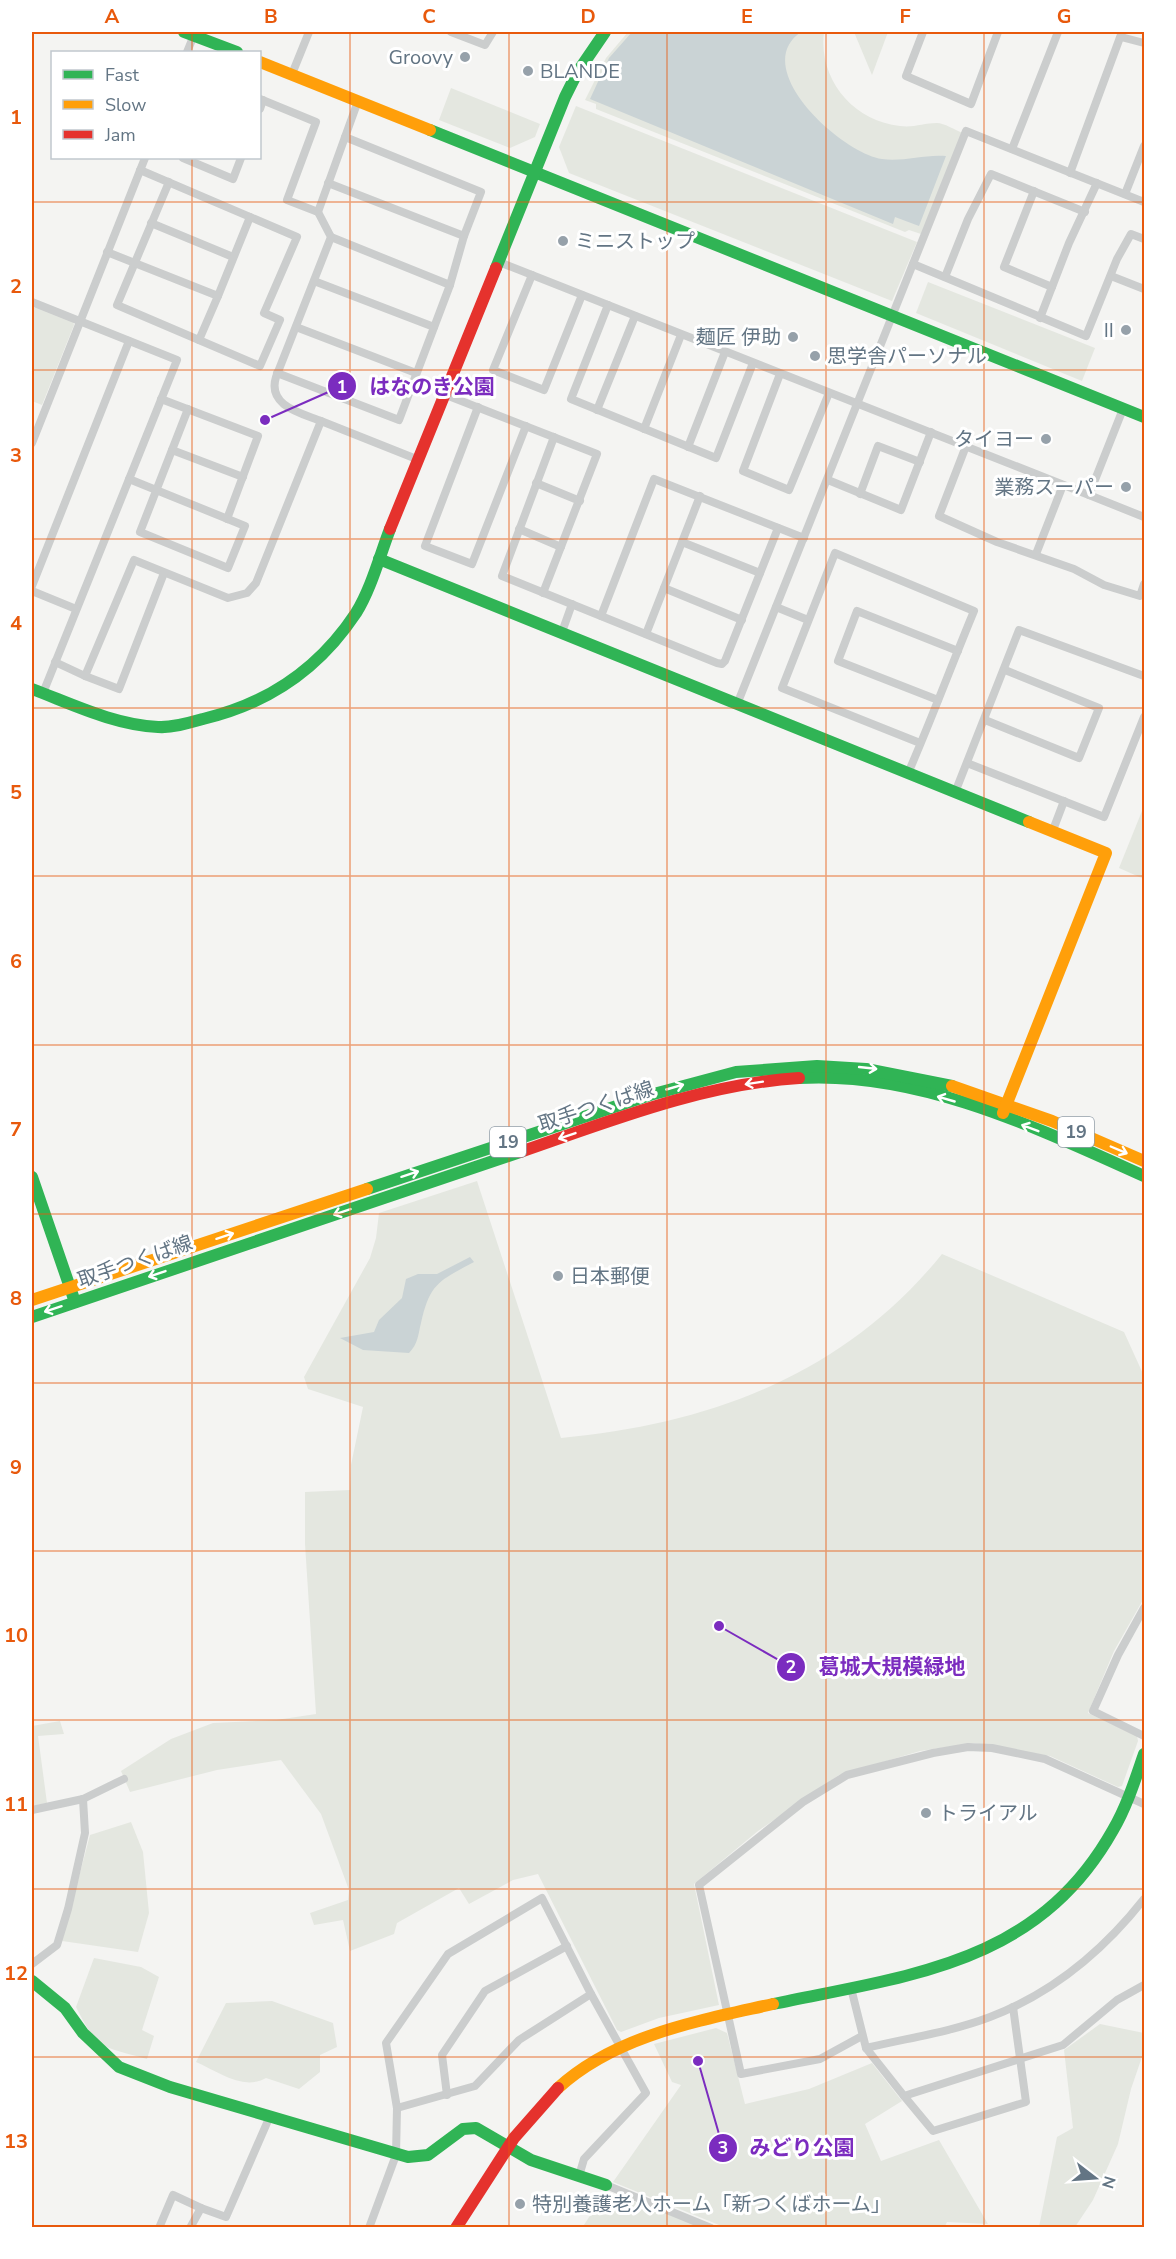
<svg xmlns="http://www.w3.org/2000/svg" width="1176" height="2259" font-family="'Nunito Sans','Noto Sans JP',sans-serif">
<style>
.green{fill:#e4e7e0}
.water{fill:#cad3d5}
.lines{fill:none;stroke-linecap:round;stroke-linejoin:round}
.street{stroke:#cbcdcd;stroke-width:8}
.fast{stroke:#30b455;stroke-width:12}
.slow{stroke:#ff9f0a;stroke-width:12}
.jam{stroke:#e5322d;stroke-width:12}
.oneway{stroke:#fff}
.grid{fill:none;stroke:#e8590c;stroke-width:1.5;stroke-opacity:0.55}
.poi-dot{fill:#96a1aa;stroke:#fff;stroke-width:2}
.labels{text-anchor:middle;stroke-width:6;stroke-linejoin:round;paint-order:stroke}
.shield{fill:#fff;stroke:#929ea9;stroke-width:1.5}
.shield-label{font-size:18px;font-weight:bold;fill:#637584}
.poi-label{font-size:20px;fill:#637584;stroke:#fff;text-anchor:start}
.street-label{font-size:20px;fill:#637584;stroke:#fff}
.leader{fill:none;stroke:#7b2cbf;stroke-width:2}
.callout-dot{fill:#7b2cbf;stroke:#fff;stroke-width:2}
.mark-label{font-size:18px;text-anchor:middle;font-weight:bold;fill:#fff}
.callout-label{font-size:21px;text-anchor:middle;font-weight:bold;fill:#7b2cbf;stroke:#fff;stroke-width:6;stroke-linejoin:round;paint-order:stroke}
.neatline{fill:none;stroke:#e8590c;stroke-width:2}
.grid-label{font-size:20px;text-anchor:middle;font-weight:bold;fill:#e8590c}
</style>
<rect width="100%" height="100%" fill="#f4f4f2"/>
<g class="green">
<path d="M 628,32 L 824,32 C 818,79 853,121 900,126 C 913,128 924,123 937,123 C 944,123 955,130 963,133 L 921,234 L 909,230 L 905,232 L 596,109 L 596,104 L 585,100 L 606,58 Z"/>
<path d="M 854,32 L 888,32 L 872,75 Z"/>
<path d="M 451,88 L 540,124 L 535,137 L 510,148 L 439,120 Z"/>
<path d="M 576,106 L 917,242 L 892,301 L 569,173 L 559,147 Z"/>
<path d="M 928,282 L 1095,348 L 1082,381 L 916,313 Z"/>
<path d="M 36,307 L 73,321 L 74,325 L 42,405 L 32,401 L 32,309 Z"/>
<path d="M 1144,806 L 1144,879 L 1119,868 Z"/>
<path d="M 477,1181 L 561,1438 C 711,1424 845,1374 942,1254 L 1124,1332 L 1144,1376 L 1144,1598 L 1114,1651 L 1088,1713 L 1137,1736 L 1138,1741 L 1122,1786 L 1118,1787 L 1050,1756 L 974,1743 L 920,1751 L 839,1775 L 758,1831 L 694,1884 L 719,2005 L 659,2018 L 621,2032 L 617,2030 L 538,1874 L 513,1880 L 469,1904 L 459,1888 L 397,1923 L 394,1934 L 350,1951 L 343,1920 L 314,1925 L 310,1913 L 348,1900 L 349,1890 L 321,1814 L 281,1760 L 217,1770 L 130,1792 L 121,1771 L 171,1739 L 213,1723 L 276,1720 L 316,1714 L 305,1544 L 305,1492 L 350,1490 L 351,1465 L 363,1407 L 308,1389 L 304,1377 L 370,1258 L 376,1238 L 379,1213 Z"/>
<path d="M 60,1721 L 64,1734 L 38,1736 L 47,1803 L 32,1806 L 32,1726 Z"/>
<path d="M 131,1822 L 143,1852 L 149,1913 L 138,1952 L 62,1941 L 90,1835 Z"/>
<path d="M 94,1958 L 141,1967 L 159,1977 L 142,2030 L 154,2036 L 147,2059 C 102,2046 98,2051 76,2007 Z"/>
<path d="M 272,2001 L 333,2023 L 337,2047 L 320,2055 L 320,2072 L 299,2089 L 266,2078 C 243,2091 219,2072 196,2062 L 226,2003 Z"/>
<path d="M 1100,2024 L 1144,2033 L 1144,2051 L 1131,2089 L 1118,2144 L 1093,2200 L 1075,2227 L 1039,2227 L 1057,2137 L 1073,2128 L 1064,2050 Z"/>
<path d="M 716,2028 L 727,2033 L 745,2104 L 809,2089 L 872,2063 L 902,2101 L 865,2124 L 881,2161 L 939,2140 L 988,2224 L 947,2222 L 944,2228 L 724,2227 L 613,2182 L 681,2085 L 672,2082 L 654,2044 Z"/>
<path d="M 606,2191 L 702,2227 L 582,2228 Z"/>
</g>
<g class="water">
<path d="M 632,32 L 801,32 C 748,68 841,153 882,159 C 903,162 925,154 946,156 L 919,226 L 895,217 L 893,224 L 590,99 L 609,58 Z"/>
<path d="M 470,1257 L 474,1262 C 439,1281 430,1283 421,1323 C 418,1335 418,1344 409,1353 L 363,1350 L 340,1338 L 374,1332 L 379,1320 L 402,1298 L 406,1279 L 418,1274 L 437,1274 Z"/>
</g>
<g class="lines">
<g class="street">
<path d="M 451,32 L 485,45 L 493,32"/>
<path d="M 923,32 L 906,76 L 971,104 L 998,32"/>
<path d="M 1121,37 L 1144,43"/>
<path d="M 187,52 L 194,35"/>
<path d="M 292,74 L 309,32"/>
<path d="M 260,109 L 263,100"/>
<path d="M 1012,149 L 1058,32"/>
<path d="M 183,158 L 233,179 L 241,158"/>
<path d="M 140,170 L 297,237 L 264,313 L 280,320 L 260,366 L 117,305 L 169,182"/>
<path d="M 1070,173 L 1122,32"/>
<path d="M 328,183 L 464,236"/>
<path d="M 1034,191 L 1004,267 L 1052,287"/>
<path d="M 1125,194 L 1144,146"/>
<path d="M 318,212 L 358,101"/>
<path d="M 151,223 L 233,257"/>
<path d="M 331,237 L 450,285 L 464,236 L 481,192 L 345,137"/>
<path d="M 107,252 L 218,296 L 250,217"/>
<path d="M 499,262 L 1089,495"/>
<path d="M 913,264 L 1086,336 L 1117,259 L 1131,234 L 1144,239"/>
<path d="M 532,275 L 493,370 L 544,390 L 582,295"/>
<path d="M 1111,276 L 1144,289"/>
<path d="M 945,277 L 968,219 L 991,174 L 1085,212"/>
<path d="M 314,281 L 434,327"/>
<path d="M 32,302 L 177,360 L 43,693"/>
<path d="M 608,305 L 571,399 L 716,458 L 753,363"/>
<path d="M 1040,318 L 1069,243 L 1097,183"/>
<path d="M 296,327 L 416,373"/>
<path d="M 199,340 L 218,296"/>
<path d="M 277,373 L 399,420 L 450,285"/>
<path d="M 780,374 L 743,471 L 789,490 L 829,393"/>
<path d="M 446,395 L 597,454 L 543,593"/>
<path d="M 161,399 L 258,436 L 227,519"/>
<path d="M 478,407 L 425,546 L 472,564 L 526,426"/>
<path d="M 1123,409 L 1089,495 L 1144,517"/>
<path d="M 597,410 L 635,316"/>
<path d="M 321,421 L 419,460"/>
<path d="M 644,429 L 681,335"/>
<path d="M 554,437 L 502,576 L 717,663 L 722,664 L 725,661 L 778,528"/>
<path d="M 32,443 L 145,158"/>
<path d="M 966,446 L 939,516 L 997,542 L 1074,569 L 1104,585 L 1140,596 L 1144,584"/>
<path d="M 688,447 L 725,352"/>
<path d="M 172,450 L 243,477"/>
<path d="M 129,479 L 245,526 L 228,568 L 140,532 L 188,409"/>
<path d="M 828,480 L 901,510 L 931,432"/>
<path d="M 536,483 L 580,501"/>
<path d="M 860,494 L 878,446 L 920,462"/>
<path d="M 519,529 L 561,547"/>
<path d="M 682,542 L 760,573"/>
<path d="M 1036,554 L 1063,485"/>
<path d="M 32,586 L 129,341"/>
<path d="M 664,588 L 742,620"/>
<path d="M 32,591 L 76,609"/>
<path d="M 776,607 L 808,620"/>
<path d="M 601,616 L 654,479 L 804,538"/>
<path d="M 562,632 L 572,604"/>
<path d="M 646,634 L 700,496"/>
<path d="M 55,662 L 85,676 L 134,560 L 228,598 L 247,593 L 256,583 L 321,421 C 301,413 267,406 276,377 L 331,237 L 318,212 L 287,200 L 316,122 L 260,99"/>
<path d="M 85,676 L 119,689 L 164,573"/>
<path d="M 938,700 L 838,661 L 857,611 L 958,651"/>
<path d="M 738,702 L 966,131 L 1144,202"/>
<path d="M 985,720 L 1079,758 L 1099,708 L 1005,670"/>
<path d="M 967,763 L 1104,817 L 1144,717"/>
<path d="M 909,771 C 932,718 952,664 974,611 L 835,553 L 782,688 L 920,743"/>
<path d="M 956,790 L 1019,630 L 1144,676"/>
<path d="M 1053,830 L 1064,801"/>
<path d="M 1144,1608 L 1118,1655 L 1093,1711 L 1144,1736"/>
<path d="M 32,1810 L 83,1799 L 124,1779"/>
<path d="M 32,1964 L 57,1945 L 68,1909 L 85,1833 L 83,1799"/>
<path d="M 851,1988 L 866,2048 L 904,2096 L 1063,2045 L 1117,2000 L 1144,1985"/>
<path d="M 862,2036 L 820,2059 L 741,2074 L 699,1885 L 803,1802 L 847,1775 L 933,1753 L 968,1747 L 992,1748 L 1045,1759 L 1144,1804"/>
<path d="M 866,2048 C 907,2038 951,2032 990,2017 C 1053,1993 1103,1951 1144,1899"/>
<path d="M 447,2095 L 442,2055 L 485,1991 L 567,1946"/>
<path d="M 904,2096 L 933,2131 L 1026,2102 L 1013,2007"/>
<path d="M 397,2108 L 475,2086 L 519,2040 L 591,1994 L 646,2093 L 584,2159 L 579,2176"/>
<path d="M 606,2185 L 711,2228"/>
<path d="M 201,2208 L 226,2217 L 270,2116"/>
<path d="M 159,2228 L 173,2195 L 201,2208 L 190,2228"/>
<path d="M 369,2228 L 396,2155 L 397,2108 L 386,2043 L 448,1954 L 542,1898 L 591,1994"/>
</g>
<g class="fast">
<path d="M 184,32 L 237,52"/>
<path d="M 430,130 L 1144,417"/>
<path d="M 496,268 L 565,97 L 577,73 L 605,32"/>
<path d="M 379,559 L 1029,822"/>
<path d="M 32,689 C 72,704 114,725 158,727 C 173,728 189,723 203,719 C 267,704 319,669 356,613 C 371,589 380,555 390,529"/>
<path d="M 799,1078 C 920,1071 1037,1128 1144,1176"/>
<path d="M 32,1177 L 75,1302"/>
<path d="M 367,1189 L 650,1095 L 736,1072 L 817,1066 L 866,1069 L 952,1086"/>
<path d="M 32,1317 L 520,1152"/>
<path d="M 32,1981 L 65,2008 L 83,2033 L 119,2067 L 170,2087 L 408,2157 L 428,2155 L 463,2129 L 476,2128 L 531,2160 L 606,2185"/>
<path d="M 773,2004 C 910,1975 1037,1965 1113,1830 C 1127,1806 1135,1780 1144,1754"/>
</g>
<g class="slow">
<path d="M 260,62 L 430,130"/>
<path d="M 952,1086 L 1052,1121 L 1144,1161"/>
<path d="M 1003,1113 L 1106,853 L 1029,822"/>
<path d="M 32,1300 L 367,1189"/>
<path d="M 558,2088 C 616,2035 698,2021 773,2004"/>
</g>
<g class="jam">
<path d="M 390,529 L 496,268"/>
<path d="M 520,1152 C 610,1121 703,1084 799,1078"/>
<path d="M 456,2228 L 514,2138 L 558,2088"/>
</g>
</g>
<defs><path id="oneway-shaft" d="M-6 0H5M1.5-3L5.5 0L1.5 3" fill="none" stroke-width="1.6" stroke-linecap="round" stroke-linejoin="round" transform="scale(1.5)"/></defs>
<g class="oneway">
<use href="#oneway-shaft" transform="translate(868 1068) rotate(6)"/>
<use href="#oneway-shaft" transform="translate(754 1083) rotate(171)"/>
<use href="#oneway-shaft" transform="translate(675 1087) rotate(-16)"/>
<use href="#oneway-shaft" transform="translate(946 1099) rotate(-164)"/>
<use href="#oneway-shaft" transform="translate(1030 1128) rotate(-159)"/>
<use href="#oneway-shaft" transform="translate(567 1136) rotate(161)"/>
<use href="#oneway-shaft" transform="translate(1119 1150) rotate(23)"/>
<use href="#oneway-shaft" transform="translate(410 1174) rotate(-18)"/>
<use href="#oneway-shaft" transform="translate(342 1212) rotate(161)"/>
<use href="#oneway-shaft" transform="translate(225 1236) rotate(-18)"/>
<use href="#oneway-shaft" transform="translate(157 1274) rotate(161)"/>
<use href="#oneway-shaft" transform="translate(53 1309) rotate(162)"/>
</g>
<path class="grid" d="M 192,32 L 192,52M 350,32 L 350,2228M 509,32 L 509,2228M 667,32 L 667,2228M 826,32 L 826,2228M 984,32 L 984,2228M 192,158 L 192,2228M 32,202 L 1144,202M 32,370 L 1144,370M 32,539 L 1144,539M 32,708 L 1144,708M 32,876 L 1144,876M 32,1045 L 1144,1045M 32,1214 L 1144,1214M 32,1383 L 1144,1383M 32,1551 L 1144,1551M 32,1720 L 1144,1720M 32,1889 L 1144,1889M 32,2057 L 1144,2057"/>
<g class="poi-dot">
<circle cx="465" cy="57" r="6"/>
<circle cx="528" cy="71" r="6"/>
<circle cx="563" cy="241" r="6"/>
<circle cx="1126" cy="330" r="6"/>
<circle cx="793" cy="337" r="6"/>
<circle cx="815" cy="356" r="6"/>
<circle cx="1046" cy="439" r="6"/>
<circle cx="1126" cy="487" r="6"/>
<circle cx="558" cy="1276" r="6"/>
<circle cx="926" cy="1813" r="6"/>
<circle cx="520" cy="2204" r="6"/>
</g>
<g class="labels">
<g class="shield">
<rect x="1058" y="1117" width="36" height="30" rx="4.5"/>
<rect x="490" y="1127" width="36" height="30" rx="4.5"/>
</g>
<g class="shield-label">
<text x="1076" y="1138">19</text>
<text x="508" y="1148">19</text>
</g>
<g class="poi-label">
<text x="453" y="64" text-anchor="end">Groovy</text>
<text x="540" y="78">BLANDE</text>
<text x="575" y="248">ミニストップ</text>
<text x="1114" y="337" text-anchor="end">II</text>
<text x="781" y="344" text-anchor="end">麺匠 伊助</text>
<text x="827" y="363">思学舎パーソナル</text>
<text x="1034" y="446" text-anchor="end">タイヨー</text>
<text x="1114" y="494" text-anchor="end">業務スーパー</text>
<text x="570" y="1283">日本郵便</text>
<text x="938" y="1820">トライアル</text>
<text x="532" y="2211">特別養護老人ホーム「新つくばホーム」</text>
</g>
<g class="street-label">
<text transform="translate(596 1106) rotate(-18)" y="7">取手つくば線</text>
<text transform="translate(135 1261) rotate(-19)" y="7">取手つくば線</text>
</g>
</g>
<path class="leader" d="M265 420L342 386M719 1626L791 1667M698 2061L723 2148"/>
<g class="callout-dot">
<circle cx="265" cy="420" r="6"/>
<circle cx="719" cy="1626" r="6"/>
<circle cx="698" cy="2061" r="6"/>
<circle cx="342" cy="386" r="15"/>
<circle cx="791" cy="1667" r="15"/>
<circle cx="723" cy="2148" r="15"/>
</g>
<g class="mark-label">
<text x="342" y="393">1</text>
<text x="791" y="1673">2</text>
<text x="723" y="2154">3</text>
</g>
<g class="callout-label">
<text x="432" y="394">はなのき公園</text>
<text x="892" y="1674">葛城大規模緑地</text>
<text x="802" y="2155">みどり公園</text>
</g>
<rect width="1176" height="2259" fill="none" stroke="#ffffff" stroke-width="66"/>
<rect x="51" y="51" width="210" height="108" fill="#ffffff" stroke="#c1c8ce" stroke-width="1.5"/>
<rect x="63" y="70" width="30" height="9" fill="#30b455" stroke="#c1c8ce" stroke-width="1.5"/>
<text x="105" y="81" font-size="18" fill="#637584">Fast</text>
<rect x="63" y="100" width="30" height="9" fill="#ff9f0a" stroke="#c1c8ce" stroke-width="1.5"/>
<text x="105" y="111" font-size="18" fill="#637584">Slow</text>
<rect x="63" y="130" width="30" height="9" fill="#e5322d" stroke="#c1c8ce" stroke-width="1.5"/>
<text x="105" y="141" font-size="18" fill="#637584">Jam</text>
<g transform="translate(1095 2178) rotate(107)" stroke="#ffffff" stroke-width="4.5" paint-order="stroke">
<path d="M0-4.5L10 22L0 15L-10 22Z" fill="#637584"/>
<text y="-9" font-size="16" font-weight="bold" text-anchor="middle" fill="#637584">N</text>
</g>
<rect x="33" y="33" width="1110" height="2193" class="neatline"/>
<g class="grid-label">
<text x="112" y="23">A</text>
<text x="271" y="23">B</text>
<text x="429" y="23">C</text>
<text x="588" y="23">D</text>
<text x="747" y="23">E</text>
<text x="905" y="23">F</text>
<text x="1064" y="23">G</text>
<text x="16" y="124">1</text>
<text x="16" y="293">2</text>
<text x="16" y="462">3</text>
<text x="16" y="630">4</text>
<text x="16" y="799">5</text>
<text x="16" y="968">6</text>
<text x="16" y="1136">7</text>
<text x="16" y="1305">8</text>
<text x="16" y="1474">9</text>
<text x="16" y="1642">10</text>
<text x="16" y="1811">11</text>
<text x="16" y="1980">12</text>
<text x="16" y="2148">13</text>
</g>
</svg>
